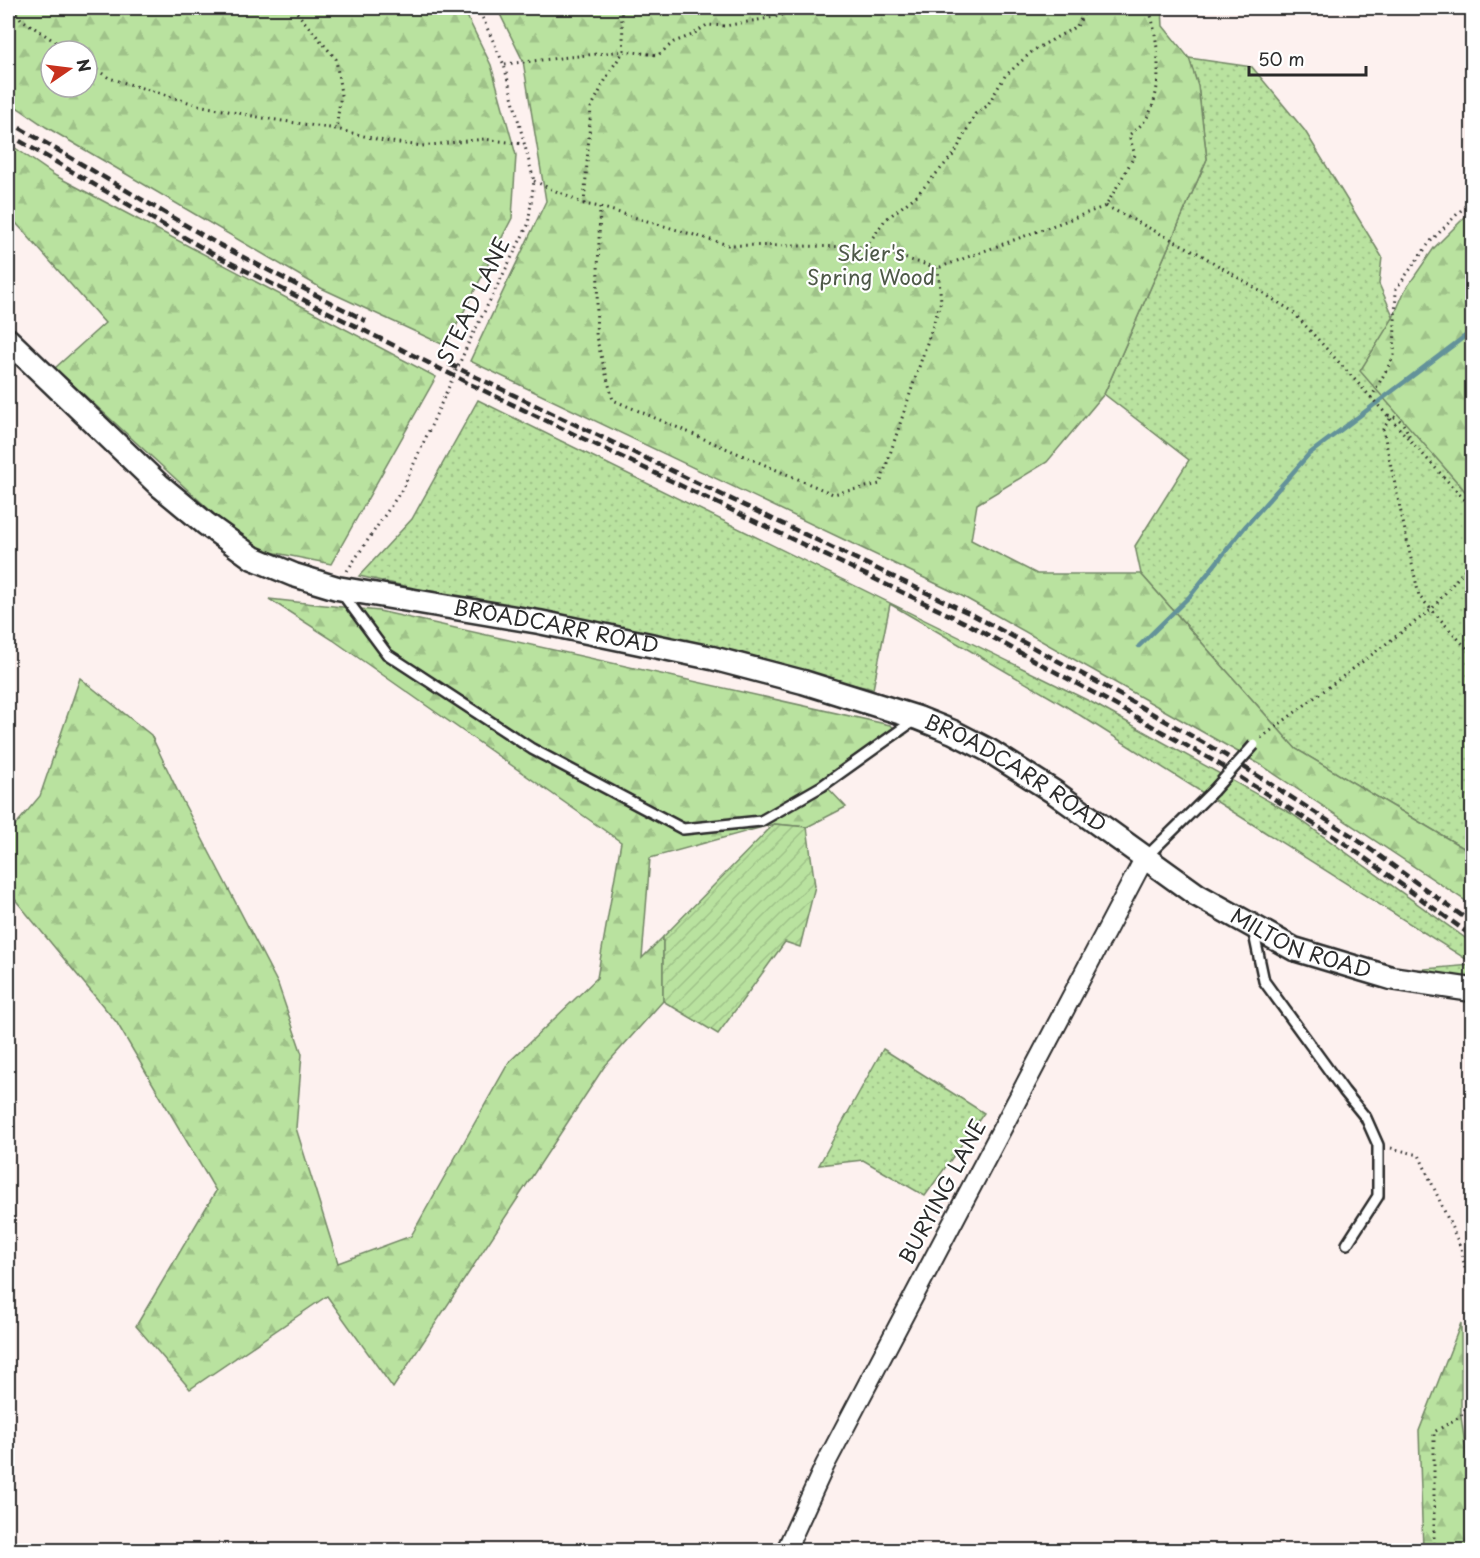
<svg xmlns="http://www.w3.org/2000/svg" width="1480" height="1558" font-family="'Playpen Sans',sans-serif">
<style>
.grass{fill:url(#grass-dots);stroke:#728665;stroke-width:1.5}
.forest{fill:url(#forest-firs);stroke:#728665;stroke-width:1.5;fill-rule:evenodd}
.garden{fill:url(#garden-furrows);stroke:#728665;stroke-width:1.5}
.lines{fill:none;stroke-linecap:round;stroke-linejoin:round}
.stream{stroke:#63929a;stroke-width:4.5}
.service-casing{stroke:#2b2b2b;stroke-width:14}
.minor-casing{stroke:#2b2b2b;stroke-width:22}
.tertiary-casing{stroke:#2b2b2b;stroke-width:27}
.path{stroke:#2b2b2b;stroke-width:3;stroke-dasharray:1.5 4.5;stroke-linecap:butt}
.service{stroke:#fff;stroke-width:9}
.minor{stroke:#fff;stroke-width:18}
.tertiary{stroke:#fff;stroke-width:22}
.rail{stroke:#2b2b2b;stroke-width:4.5;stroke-dasharray:9 4.5;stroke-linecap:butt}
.service-bridge-casing{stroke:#2b2b2b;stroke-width:14;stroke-linecap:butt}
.service-bridge{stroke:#fff;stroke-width:9}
.labels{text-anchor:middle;stroke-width:4.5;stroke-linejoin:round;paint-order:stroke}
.park-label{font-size:21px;fill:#4e5948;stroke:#fff}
.street-label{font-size:21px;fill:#2b2b2b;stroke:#fff}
</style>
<defs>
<pattern id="grass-dots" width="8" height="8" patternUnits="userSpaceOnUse" patternTransform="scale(1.5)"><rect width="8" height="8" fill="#b9e29f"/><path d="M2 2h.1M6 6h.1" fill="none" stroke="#9fc289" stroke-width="1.8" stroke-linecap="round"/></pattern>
<pattern id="forest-firs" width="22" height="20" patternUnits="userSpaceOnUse" patternTransform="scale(1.5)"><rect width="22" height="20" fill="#b9e29f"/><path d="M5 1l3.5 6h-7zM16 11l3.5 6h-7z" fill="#9fc289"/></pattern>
<pattern id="garden-furrows" width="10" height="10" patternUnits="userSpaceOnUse" patternTransform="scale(1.5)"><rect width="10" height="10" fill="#b9e29f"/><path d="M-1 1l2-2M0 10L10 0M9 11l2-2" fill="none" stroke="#9fc289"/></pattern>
</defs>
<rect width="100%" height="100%" fill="#fdf1ef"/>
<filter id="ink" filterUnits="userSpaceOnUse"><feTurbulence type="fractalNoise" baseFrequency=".0167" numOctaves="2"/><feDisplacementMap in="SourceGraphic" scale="12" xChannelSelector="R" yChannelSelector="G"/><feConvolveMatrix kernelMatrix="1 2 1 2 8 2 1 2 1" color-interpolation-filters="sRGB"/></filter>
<g filter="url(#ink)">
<g class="grass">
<path d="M 1189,58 L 1252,67 L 1305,131 L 1382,257 L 1379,284 L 1394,318 L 1361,371 L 1472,499 L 1472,853 L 1296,749 L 1141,574 L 1135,546 L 1189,460 L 1104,394 L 1207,159 L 1198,86 Z"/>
<path d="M 478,400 L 1091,702 L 1292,814 L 1472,943 L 1472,963 L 1067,707 L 890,604 L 873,689 L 359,576 L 412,519 Z"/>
<path d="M 1472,965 L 1472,978 L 1412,970 Z"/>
<path d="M 883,1049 L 984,1113 L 925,1196 L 863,1160 L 819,1165 Z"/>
</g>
<g class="forest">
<path d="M 8,8 L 463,8 L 491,65 L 516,155 L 512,218 L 446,346 L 321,288 L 46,127 L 8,101 ZM 51,51 L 87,51 L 87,87 L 51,87 Z"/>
<path d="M 497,8 L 1162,8 L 1163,26 L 1189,58 L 1198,86 L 1207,159 L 1104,394 L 1047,462 L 977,504 L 971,540 L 1037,574 L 1141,574 L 1296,749 L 1472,853 L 1472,905 L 1261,765 L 962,596 L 470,361 L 546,201 L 523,61 Z"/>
<path d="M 8,143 L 56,176 L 436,377 L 331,564 L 251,548 L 55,368 L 105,323 L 8,214 Z"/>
<path d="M 1472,210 L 1472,499 L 1360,371 L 1393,318 L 1405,290 L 1434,248 Z"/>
<path d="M 269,599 L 379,611 L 890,725 L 905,735 L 826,786 L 846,807 L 807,827 L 774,824 L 650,858 L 642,958 L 663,937 L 663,1001 L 604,1067 L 393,1388 L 327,1296 L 190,1389 L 136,1326 L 216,1191 L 117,1023 L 8,891 L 8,834 L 40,796 L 80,678 L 151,735 L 179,794 L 278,984 L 302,1054 L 296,1128 L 338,1263 L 411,1236 L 509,1062 L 597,978 L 621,842 L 333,640 Z"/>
<path d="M 1461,1323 L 1461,1416 L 1472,1496 L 1465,1550 L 1423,1550 L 1419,1431 Z"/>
</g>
<path class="garden" d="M 774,824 L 807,827 L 815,886 L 800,947 L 785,942 L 718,1034 L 663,1001 L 663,937 Z"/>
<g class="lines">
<path class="stream" d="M 1139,646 L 1190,596 L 1244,528 L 1309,454 L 1472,331"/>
<defs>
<g id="service">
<path d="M 341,592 L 387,654 L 532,749 L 683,829 L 761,821 L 822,786 L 916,719"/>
<path d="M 1146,857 L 1213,791"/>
<path d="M 1253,929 L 1264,981 L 1344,1091 L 1366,1118 L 1378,1145 L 1378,1196 L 1347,1244"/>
</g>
<path id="minor" d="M 786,1550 L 825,1465 L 1145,857"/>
<g id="tertiary">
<path id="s1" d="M 8,340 L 159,485 L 206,524 L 253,558 L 294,575 L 337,588 L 539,622 L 712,658 L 803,682 L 918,718 L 953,732 L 988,750 L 1054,792 L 1197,895 L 1294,949 L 1391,978 L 1472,990"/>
</g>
</defs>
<use href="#service" class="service-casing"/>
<use href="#minor" class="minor-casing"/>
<use href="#tertiary" class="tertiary-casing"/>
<g class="path">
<path d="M 13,8 L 21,19 L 69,51"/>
<path d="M 293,8 L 336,59 L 341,94 L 336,129"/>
<path d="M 87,63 L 109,78 L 198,105 L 263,118 L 336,129 L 384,141 L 422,146 L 484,139 L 524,144"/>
<path d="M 505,64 L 624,51 L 621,8"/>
<path d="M 534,181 L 584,204 L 600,207 L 728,245 L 866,247 L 938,268 L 1106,206 L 1135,155 L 1129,135 C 1135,130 1142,125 1146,119 C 1165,91 1158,38 1149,8"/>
<path d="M 584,204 L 591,108 L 610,71 L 624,51 L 658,55 L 674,42 L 692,35 L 707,25 L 725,26 L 780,16 L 802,8"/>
<path d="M 1106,206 L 1198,253 L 1292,311 L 1472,508"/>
<path d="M 600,207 L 596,337 L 613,400 L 833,494 L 880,484 L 941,301 L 938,268"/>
<path d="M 866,247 L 885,220 L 916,196 L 955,153 L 975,114 L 987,106 L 1005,76 L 1034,50 L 1077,26 L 1087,8"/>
<path d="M 1371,398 L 1394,356 L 1396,289 L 1430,242 L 1472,199"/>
<path d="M 1388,415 C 1403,419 1404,425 1411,439"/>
<path d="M 1390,419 L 1383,429 L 1419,596 L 1472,654"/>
<path d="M 347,571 L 403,488 L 469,342 L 528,225 L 534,181 L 504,65 L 478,8"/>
<path d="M 1261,738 L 1431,610 L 1472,561"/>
<path d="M 1391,1148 L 1419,1155 L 1461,1248 L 1472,1306"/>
<path d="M 1434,1550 L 1434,1432 L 1461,1416 L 1472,1397"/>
</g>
<use href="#service" class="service"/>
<use href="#minor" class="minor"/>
<use href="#tertiary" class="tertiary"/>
<g class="rail">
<path d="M 8,121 L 216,243 L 366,321"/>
<path d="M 8,134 L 211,253 L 470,384 L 966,623 L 1092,692 L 1219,764 L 1347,845 L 1472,936"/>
<path d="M 449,364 L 971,614 L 1097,682 L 1225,755 L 1352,836 L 1472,923"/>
</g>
<defs>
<path id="service-bridge" d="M 1213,791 L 1254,745"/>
</defs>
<use href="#service-bridge" class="service-bridge-casing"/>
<use href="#service-bridge" class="service-bridge"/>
</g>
</g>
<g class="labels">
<g class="park-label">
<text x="871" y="261">Skier's<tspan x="871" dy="24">Spring Wood</tspan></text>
</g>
<g class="street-label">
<text transform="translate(474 301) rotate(-64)" y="7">STEAD LANE</text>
<text dy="7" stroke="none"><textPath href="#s1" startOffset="640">BROADCARR ROAD</textPath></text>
<text dy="7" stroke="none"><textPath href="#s1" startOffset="1126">BROADCARR ROAD</textPath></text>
<text dy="7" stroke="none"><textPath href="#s1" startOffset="1461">MILTON ROAD</textPath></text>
<text transform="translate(943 1192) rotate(-62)" y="7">BURYING LANE</text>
</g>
</g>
<rect width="1480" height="1558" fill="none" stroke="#fff" stroke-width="30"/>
<rect x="15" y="15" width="1450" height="1528" fill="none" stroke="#2b2b2b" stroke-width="2" filter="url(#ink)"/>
<g transform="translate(69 69) rotate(76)"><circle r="28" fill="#ffffff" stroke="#aaaaaa" stroke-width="1.5"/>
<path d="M0-4.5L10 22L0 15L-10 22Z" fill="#c8321e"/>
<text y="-9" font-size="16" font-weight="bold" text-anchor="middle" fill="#2b2b2b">N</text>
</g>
<path d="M1249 66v9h117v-9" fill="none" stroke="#2b2b2b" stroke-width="3"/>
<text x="1258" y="66" font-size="18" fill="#2b2b2b" stroke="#ffffff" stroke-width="4.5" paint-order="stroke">50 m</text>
</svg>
